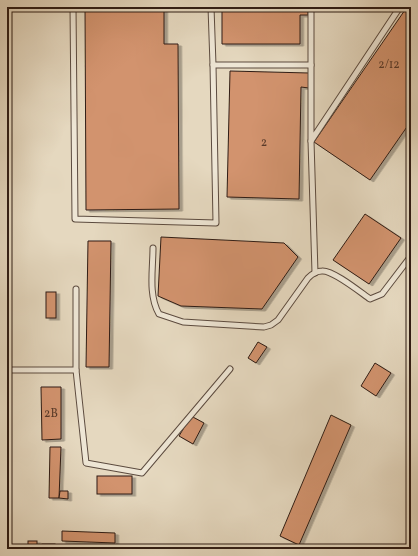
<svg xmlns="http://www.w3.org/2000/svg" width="418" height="556" font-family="Vollkorn,serif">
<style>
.building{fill:#d2936e;stroke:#2f1c14;filter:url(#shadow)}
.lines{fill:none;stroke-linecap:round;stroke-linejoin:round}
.service-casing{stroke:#5c4b3f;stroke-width:7}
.service{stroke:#eee6d5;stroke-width:5}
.labels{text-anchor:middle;stroke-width:3;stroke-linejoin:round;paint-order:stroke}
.number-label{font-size:12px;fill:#583a2a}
</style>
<defs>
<filter id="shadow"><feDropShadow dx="3.5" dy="2" stdDeviation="0" flood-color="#0004"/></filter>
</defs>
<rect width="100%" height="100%" fill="#e5d8bf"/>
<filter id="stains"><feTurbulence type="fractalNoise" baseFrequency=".005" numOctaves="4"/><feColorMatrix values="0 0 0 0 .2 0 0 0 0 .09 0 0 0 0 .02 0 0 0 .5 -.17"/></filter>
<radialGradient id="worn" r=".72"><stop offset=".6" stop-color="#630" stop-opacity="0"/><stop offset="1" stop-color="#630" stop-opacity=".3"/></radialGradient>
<g class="building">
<path d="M 85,7 L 164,7 L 164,44 L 178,44 L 179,209 L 86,210 Z"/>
<path d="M 222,7 L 308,7 L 308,15 L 300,15 L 300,44 L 222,44 Z"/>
<path d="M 407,7 L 411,7 L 411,121 L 370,180 L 314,142 Z"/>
<path d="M 230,71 L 309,73 L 309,88 L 301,87 L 299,199 L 227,197 Z"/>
<path d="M 365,214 L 401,238 L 369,284 L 333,260 Z"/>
<path d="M 161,237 L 284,243 L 298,257 L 262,309 L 181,306 L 158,296 Z"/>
<path d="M 88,241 L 111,241 L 109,367 L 86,367 Z"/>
<rect x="46" y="292" width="10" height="26"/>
<path d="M 258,342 L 267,347 L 256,363 L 248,358 Z"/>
<path d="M 375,363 L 391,373 L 376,396 L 361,386 Z"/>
<path d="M 41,387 L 61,387 L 61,439 L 42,440 Z"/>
<path d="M 331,415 L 351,425 L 299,545 L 280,536 Z"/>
<path d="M 191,416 L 204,423 L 193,444 L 179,436 Z"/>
<path d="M 50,447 L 61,447 L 59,498 L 49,498 Z"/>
<rect x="97" y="476" width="35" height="18"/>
<path d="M 60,491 L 68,491 L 68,499 L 59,498 Z"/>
<path d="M 62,531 L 115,533 L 115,543 L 62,541 Z"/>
<rect x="28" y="541" width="9" height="8"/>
<rect x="42" y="544" width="13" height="5"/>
<path d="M 58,546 L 142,548 L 142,549 L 58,549 Z"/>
</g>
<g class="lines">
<defs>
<g id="service">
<path d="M 73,7 L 75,219 L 216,223 L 213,65"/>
<path d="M 211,7 L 213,65 L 311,65 L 311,7"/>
<path d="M 311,65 L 311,141 L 400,7"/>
<path d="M 311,141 L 315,273"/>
<path d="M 153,248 C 153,269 148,295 159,314 L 183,322 L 264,327 L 271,325 L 278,320 L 308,278 C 312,274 316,271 322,271 C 333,270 360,292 370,299 L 382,294 L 411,256"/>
<path d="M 7,370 L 76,370 L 76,289"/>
<path d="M 76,370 L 86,463 L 142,473 L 230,369"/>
</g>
</defs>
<use href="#service" class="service-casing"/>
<use href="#service" class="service"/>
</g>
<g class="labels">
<g class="number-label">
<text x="389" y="68">2/12</text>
<text x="264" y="146">2</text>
<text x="51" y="417">2В</text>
</g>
</g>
<rect width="418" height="556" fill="none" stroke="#e5d8bf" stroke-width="24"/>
<rect x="8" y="8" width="402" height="540" fill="none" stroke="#2f1c14" stroke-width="2"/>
<rect x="12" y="12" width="394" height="532" fill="none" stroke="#2f1c14"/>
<rect width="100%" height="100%" filter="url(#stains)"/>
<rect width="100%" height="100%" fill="url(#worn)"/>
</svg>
